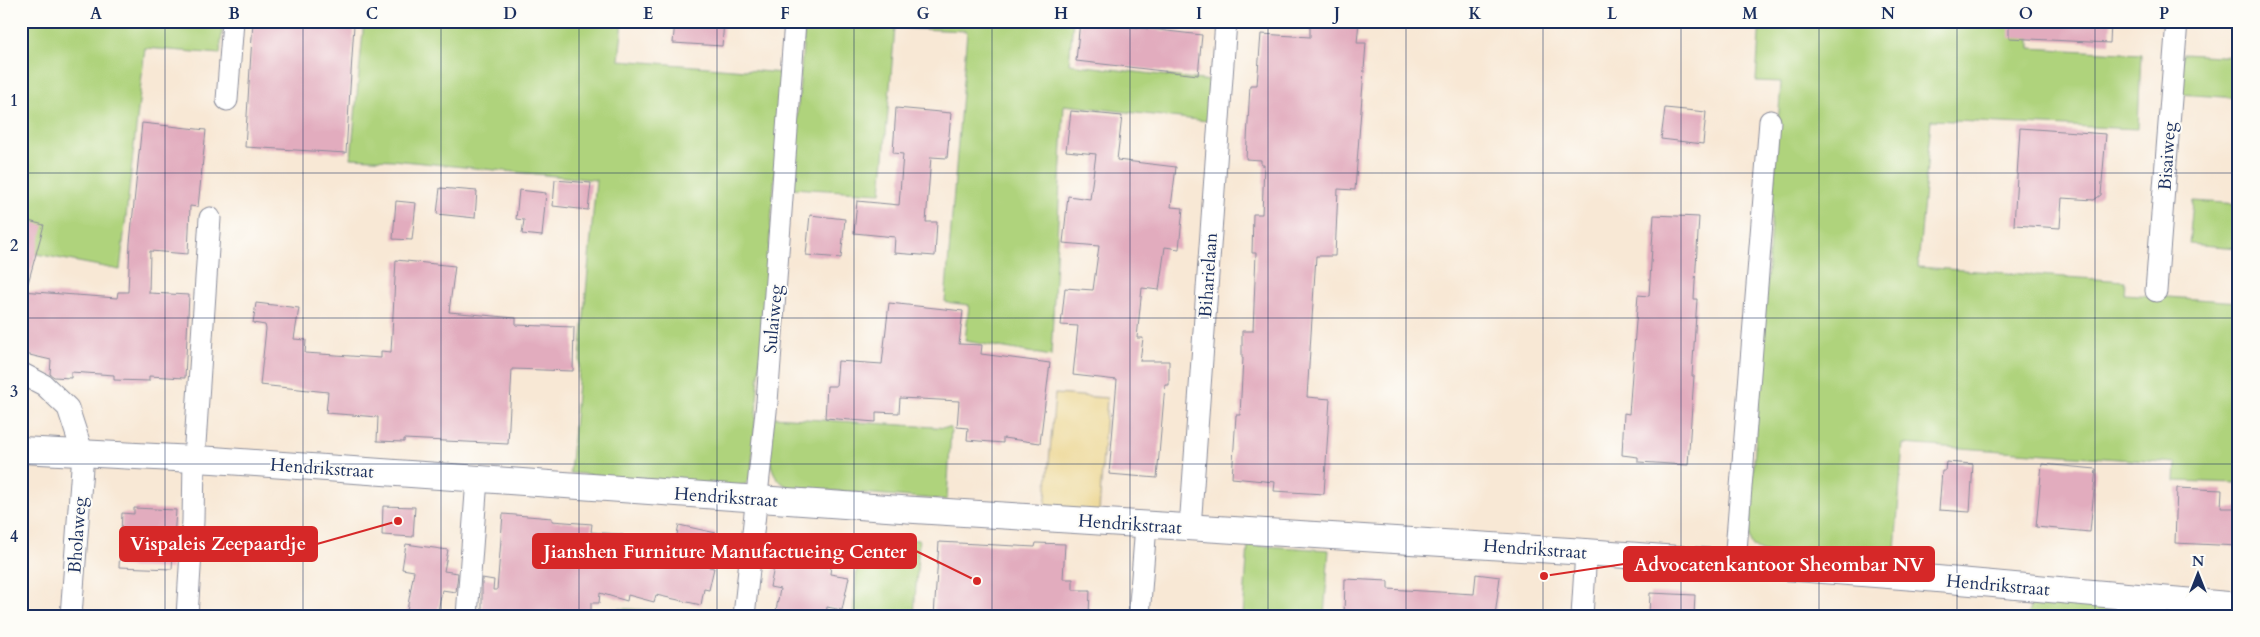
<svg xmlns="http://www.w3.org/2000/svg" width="2260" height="637" font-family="Cardo,serif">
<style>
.green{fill:#afd37c;stroke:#65816d}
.sand{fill:#eeda9e;stroke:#84847e}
.building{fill:#e2acbe}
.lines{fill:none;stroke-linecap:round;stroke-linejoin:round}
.minor-casing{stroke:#8a8c9a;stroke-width:23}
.tertiary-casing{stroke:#8a8c9a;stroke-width:28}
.minor{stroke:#fff;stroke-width:21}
.tertiary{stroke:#fff;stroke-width:26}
.grid{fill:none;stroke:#1b2f5e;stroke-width:1;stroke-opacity:0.55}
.labels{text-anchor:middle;stroke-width:4;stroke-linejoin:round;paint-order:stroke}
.street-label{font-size:18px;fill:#1b2f5e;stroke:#fdfcf7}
.leader{fill:none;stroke:#d62828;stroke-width:2}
.callout-dot{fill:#d62828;stroke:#fdfcf7;stroke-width:2}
.callout{fill:#d62828;stroke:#d62828;stroke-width:2}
.callout-label{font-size:19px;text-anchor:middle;font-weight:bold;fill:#fff}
.neatline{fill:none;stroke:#1b2f5e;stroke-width:2}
.grid-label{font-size:16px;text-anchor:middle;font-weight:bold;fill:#1b2f5e}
</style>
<rect width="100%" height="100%" fill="#fdfcf7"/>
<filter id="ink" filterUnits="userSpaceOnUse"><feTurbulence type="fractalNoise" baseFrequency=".02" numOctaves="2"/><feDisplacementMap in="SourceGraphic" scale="10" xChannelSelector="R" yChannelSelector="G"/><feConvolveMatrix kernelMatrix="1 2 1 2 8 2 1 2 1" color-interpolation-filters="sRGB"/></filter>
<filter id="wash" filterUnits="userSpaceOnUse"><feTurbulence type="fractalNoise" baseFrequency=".0096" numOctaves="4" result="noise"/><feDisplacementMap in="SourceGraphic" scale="20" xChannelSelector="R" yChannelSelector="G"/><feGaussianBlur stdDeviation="1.12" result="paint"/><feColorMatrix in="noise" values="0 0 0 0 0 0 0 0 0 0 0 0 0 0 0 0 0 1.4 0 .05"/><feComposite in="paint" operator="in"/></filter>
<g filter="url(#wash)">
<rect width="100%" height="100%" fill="#f8e8d5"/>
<g class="green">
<path d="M 21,21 L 223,21 L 220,54 L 145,48 L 120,270 L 21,251 Z"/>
<path d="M 364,21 L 623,21 L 619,60 L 783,73 L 751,476 L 746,484 L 737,486 L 570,473 L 596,180 L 393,160 L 351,158 Z"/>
<path d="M 805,21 L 1073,21 L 1069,64 L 1211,81 L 1207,121 L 1064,105 L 1051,356 L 965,341 L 969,305 L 945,302 L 967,31 L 895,28 L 881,193 L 791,188 Z"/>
<path d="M 1760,21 L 2030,21 L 2030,48 L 2141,54 L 2138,129 L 1931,120 L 1918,267 L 2125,281 L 2124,294 L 2239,302 L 2239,483 L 2175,481 L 2176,463 L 1903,444 L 1894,563 L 1763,552 C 1752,548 1750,544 1749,533 L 1781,82 L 1756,81 Z"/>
<path d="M 2182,54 L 2239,57 L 2239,98 L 2179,94 Z"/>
<path d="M 2193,201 L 2239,204 L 2239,248 L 2189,244 Z"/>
<path d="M 773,417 L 951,428 L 947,500 L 788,487 C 762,473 771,442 773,417 Z"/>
<path d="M 859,536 L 919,540 L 914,616 L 853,616 Z"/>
<path d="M 1248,545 L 1329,550 L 1324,616 L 1243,616 Z"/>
<path d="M 2042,601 L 2239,616 L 2027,616 L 2031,604 Z"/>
<path d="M 604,608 L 734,614 L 604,616 Z"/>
</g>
<path class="sand" d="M 1055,394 L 1107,398 L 1099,512 L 1045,508 Z"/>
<g id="blocks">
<g class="building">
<path d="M 253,21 L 354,25 L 346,153 L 245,147 Z"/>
<path d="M 675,21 L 724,21 L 722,46 L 673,43 Z"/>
<path d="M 1080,21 L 1202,35 L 1198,75 L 1076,61 Z"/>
<path d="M 1310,21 L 1359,21 L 1357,43 L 1366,43 L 1355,190 L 1338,189 L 1335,256 L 1316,256 L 1307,397 L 1330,399 L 1324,494 L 1274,491 L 1275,482 L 1232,478 L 1236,415 L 1240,415 L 1243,358 L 1242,358 L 1242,331 L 1253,331 L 1256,253 L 1252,253 L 1253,214 L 1262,214 L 1264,165 L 1261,165 L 1261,160 L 1246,159 L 1250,85 L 1257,85 L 1261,34 L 1310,37 Z"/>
<path d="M 2009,21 L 2111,21 L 2110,43 L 2009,38 Z"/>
<path d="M 896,108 L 951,113 L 947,158 L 931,157 L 926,222 L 937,222 L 935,256 L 894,253 L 895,237 L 854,233 L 857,201 L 899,205 L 903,154 L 893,153 Z"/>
<path d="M 1665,108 L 1706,112 L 1703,144 L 1661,139 Z"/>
<path d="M 1071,111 L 1122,116 L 1117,160 L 1176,167 L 1171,207 L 1183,208 L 1179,249 L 1165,247 L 1159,290 L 1142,288 L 1137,338 L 1143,338 L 1140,361 L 1169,361 L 1169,385 L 1165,385 L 1157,478 L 1109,474 L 1117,380 L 1073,375 L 1078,326 L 1061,325 L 1065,288 L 1093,290 L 1099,246 L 1063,243 L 1068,196 L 1090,199 L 1096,154 L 1066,151 Z"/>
<path d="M 142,123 L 206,130 L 198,207 L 190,206 L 188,254 L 150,251 L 149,293 L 189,295 L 185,378 L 149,376 L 149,381 L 114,380 L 114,375 L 71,372 L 71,378 L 54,377 L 50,374 L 51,360 L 21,353 L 21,291 L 117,298 L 118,292 L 128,292 L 130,243 Z"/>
<path d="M 2020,128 L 2106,134 L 2101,195 L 2094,200 L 2062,198 L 2060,228 L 2014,225 Z"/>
<path d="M 555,180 L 591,183 L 588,210 L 553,206 Z"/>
<path d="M 440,188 L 477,191 L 475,218 L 437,214 Z"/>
<path d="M 519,190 L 546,193 L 542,236 L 522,234 L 524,220 L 516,219 Z"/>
<path d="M 396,201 L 416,203 L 412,240 L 393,239 Z"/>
<path d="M 810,215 L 845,219 L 841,258 L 806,255 Z"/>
<path d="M 1654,215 L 1699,217 L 1694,299 L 1697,299 L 1692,376 L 1694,376 L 1688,465 L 1638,462 L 1638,457 L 1622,455 L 1624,413 L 1629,414 L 1638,295 L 1649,296 Z"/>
<path d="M 21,219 L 44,225 L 28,283 L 21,282 Z"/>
<path d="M 396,260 L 455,266 L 449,312 L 516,318 L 516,325 L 574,327 L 573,371 L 512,369 L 508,444 L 404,439 L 404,442 L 377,441 L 378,417 L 326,413 L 328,392 L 260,385 L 266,329 L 265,325 L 253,323 L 256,303 L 299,308 L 294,339 L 306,340 L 305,353 L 381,358 L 381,351 L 391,352 Z"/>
<path d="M 889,303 L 963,311 L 959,344 L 982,345 L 981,354 L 1050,363 L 1040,443 L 1003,438 L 1003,443 L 967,440 L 968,428 L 957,427 L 959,401 L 900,398 L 899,413 L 876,412 L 876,422 L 825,418 L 827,386 L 836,386 L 838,361 L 882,364 Z"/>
<path d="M 1946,462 L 1973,464 L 1970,512 L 1939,510 L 1942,471 L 1945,471 Z"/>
<path d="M 2042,464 L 2096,469 L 2090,532 L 2036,527 Z"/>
<path d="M 2177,488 L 2222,490 L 2221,508 L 2239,508 L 2239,546 L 2175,543 Z"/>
<path d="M 383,506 L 415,507 L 413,537 L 382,535 Z"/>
<path d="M 134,508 L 176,510 L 172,569 L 119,567 L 122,513 L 134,514 Z"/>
<path d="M 503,514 L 552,518 L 552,521 L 592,524 L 591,532 L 619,534 L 674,549 L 679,525 L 716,533 L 709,567 L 714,568 L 709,590 L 704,589 L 701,605 L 656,595 L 654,602 L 628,595 L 627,601 L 600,593 L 599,603 L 591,603 L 591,613 L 550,610 L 549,616 L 482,616 L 482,578 L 494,580 L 493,590 L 497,590 Z"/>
<path d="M 939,542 L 1035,547 L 1036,543 L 1065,544 L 1063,579 L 1073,579 L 1073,590 L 1090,590 L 1089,616 L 934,616 Z"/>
<path d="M 406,544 L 448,550 L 444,571 L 458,573 L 456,592 L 442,590 L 437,616 L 406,616 L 414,571 L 402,569 Z"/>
<path d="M 778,548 L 832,558 L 830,574 L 849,577 L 842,610 L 827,607 L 826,616 L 775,616 L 780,589 L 770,587 Z"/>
<path d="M 1476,574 L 1500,577 L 1495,616 L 1344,616 L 1345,579 L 1388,581 L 1388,589 L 1474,594 Z"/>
<path d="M 1650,593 L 1695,595 L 1694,616 L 1649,616 Z"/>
</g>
</g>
</g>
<g filter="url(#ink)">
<use href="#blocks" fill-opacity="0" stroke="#8a8c9a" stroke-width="1"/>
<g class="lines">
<defs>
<g id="minor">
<path d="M 227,100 L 233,21"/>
<path d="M 2156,291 L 2177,21"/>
<path d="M 21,373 L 44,385 L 68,408 L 83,454 L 71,616"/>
<path d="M 1190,528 L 1226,21"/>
<path d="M 1735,563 L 1770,121"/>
<path d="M 187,616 L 193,521 L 194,459 L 210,218"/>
<path d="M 467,616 L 477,479"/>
<path d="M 744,616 L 767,402 L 795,21"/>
<path d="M 1139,616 L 1146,525"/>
<path d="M 1582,616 L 1586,552"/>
</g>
<path id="tertiary" d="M 21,450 L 213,460 L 915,510 L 1586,552 L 1915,577 L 2239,606"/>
</defs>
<use href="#minor" class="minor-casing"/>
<use href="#tertiary" class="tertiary-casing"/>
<use href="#minor" class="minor"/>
<use href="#tertiary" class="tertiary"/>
</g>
</g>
<path class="grid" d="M 165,21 L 165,616M 303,21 L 303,616M 441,21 L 441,616M 579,21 L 579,616M 717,21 L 717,616M 854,21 L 854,616M 992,21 L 992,616M 1130,21 L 1130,616M 1268,21 L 1268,616M 1406,21 L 1406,616M 1543,21 L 1543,616M 1681,21 L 1681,616M 1819,21 L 1819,616M 1957,21 L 1957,616M 2095,21 L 2095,616M 21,173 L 2239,173M 21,318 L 2239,318M 21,464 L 2239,464"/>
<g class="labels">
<g class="street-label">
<text transform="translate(2167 156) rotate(-86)" y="6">Bisaiweg</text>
<text transform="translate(1208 275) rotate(-86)" y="6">Biharielaan</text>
<text transform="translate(773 319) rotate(-85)" y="6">Sulaiweg</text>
<text transform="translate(322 468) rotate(4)" y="6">Hendrikstraat</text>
<text transform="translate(726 497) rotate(4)" y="6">Hendrikstraat</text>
<text transform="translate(1130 524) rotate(4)" y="6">Hendrikstraat</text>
<text transform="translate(77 535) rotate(-86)" y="6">Bholaweg</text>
<text transform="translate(1535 549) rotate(4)" y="6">Hendrikstraat</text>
<text transform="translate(1998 585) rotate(5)" y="6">Hendrikstraat</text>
</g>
</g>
<path class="leader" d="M398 521L317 544M977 581L916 551M1544 576L1624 564"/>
<g class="callout-dot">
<circle cx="398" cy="521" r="5"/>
<circle cx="977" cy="581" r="5"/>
<circle cx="1544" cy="576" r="5"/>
</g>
<g class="callout">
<rect x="120" y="527" width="197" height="34" rx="5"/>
<rect x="533" y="534" width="383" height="34" rx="5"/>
<rect x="1624" y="547" width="310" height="34" rx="5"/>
</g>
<g class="callout-label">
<text x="218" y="550">Vispaleis Zeepaardje</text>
<text x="725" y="558">Jianshen Furniture Manufactueing Center</text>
<text x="1779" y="571">Advocatenkantoor Sheombar NV</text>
</g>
<rect width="2260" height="637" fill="none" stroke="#fdfcf7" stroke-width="55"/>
<g transform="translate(2198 574)" stroke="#fdfcf7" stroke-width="4" paint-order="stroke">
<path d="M0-4L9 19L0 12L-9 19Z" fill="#1b2f5e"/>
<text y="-8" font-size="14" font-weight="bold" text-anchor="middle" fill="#1b2f5e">N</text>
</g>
<rect x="28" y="28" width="2204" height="582" class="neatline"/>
<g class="grid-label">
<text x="96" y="19">A</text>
<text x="234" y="19">B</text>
<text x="372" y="19">C</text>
<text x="510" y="19">D</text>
<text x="648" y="19">E</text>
<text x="785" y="19">F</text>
<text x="923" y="19">G</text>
<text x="1061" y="19">H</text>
<text x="1199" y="19">I</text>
<text x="1337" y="19">J</text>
<text x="1475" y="19">K</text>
<text x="1612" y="19">L</text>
<text x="1750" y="19">M</text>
<text x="1888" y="19">N</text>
<text x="2026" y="19">O</text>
<text x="2164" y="19">P</text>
<text x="14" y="106">1</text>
<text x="14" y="251">2</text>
<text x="14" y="397">3</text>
<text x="14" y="542">4</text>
</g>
</svg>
